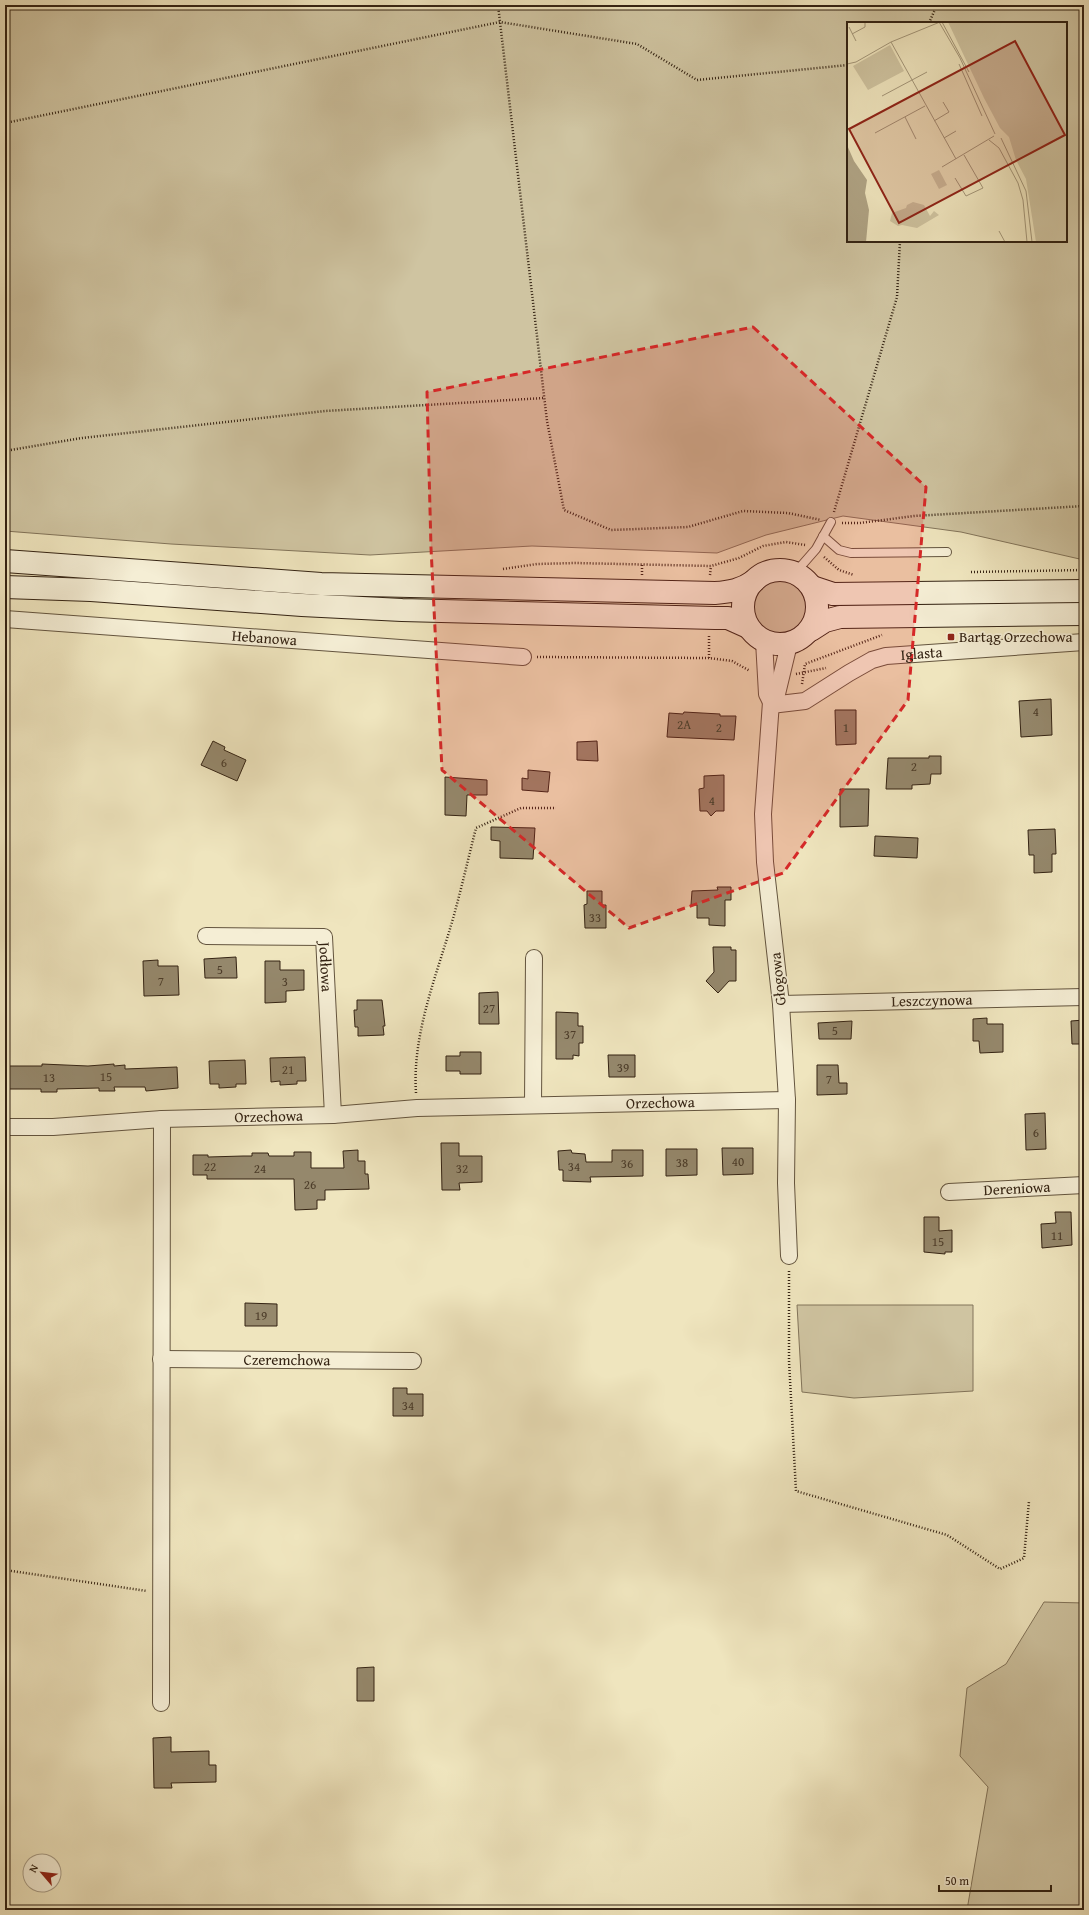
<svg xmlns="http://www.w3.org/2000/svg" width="1089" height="1915" font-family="'Gentium Book Plus',serif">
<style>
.green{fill:#cfc4a1;stroke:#82745a;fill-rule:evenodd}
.building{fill:#95886c;stroke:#342313}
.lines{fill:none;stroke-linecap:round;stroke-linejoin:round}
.lane-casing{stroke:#63543e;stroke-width:10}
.street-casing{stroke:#63543e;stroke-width:18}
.secondary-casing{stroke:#342313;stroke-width:24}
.path{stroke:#342313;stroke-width:2.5;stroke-dasharray:1 2;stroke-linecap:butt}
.lane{stroke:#f5eed5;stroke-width:8}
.street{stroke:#f5eed5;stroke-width:16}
.secondary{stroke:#f5eed5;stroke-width:22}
.marked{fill:#d62828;fill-opacity:0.2;stroke:#d62828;stroke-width:3;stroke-dasharray:8 5;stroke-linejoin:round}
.poi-dot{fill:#8f2418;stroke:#f5eed5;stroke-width:1.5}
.labels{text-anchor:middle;stroke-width:3.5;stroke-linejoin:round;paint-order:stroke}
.number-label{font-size:13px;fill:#4c3c29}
.street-label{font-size:15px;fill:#342313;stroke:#f5eed5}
.poi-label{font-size:15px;fill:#342313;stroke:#f5eed5;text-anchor:start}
.inset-road{fill:none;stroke:#a4977a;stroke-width:1}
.view{fill:#8f2418;fill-opacity:0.15;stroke:#8f2418;stroke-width:2}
.inset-edge{fill:none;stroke:#342313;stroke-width:2}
</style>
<rect width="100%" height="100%" fill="#efe5be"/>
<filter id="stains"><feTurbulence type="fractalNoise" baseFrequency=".005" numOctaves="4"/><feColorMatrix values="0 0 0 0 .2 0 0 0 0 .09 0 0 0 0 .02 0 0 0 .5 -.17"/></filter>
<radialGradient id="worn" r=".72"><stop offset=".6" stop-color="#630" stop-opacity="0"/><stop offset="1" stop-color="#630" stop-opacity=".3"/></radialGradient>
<g class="green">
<path d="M 5,5 L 1084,5 L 1084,560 L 961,532 L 843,516 L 766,535 L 717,553 L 532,546 L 370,555 L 171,544 L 5,531 ZM 848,23 L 1066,23 L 1066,241 L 848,241 Z"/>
<circle cx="779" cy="607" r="27"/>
<path d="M 797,1305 L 973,1305 L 973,1391 L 854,1398 L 802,1392 Z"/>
<path d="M 1044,1602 L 1084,1603 L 1084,1910 L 967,1910 L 988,1787 L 960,1756 L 967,1688 L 1006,1664 Z"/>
</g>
<g class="building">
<path d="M 1051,699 L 1052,735 L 1021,737 L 1019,701 Z"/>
<path d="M 835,710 L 856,710 L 856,744 L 836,745 Z"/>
<path d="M 684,712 L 720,714 L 720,716 L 736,716 L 734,740 L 667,737 L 669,713 L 683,714 Z"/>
<path d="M 213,741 L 225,747 L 224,750 L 246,760 L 237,781 L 201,765 Z"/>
<path d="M 597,741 L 598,761 L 577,760 L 577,742 Z"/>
<path d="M 929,756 L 941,756 L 941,774 L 931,774 L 930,784 L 912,785 L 912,789 L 886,789 L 888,758 L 929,758 Z"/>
<path d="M 528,770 L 550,772 L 548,792 L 522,790 L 522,778 L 528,779 Z"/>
<path d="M 724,775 L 724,811 L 716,811 L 711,816 L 707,811 L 700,811 L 699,789 L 704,788 L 704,776 Z"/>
<path d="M 445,777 L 487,780 L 487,795 L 467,795 L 466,816 L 445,815 Z"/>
<path d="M 840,789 L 869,789 L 868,826 L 840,827 Z"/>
<path d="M 491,827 L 535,828 L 533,859 L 500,858 L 500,841 L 491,840 Z"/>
<path d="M 1055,829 L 1056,854 L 1052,854 L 1052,872 L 1034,873 L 1034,855 L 1029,855 L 1028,830 Z"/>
<path d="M 875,836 L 918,838 L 917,858 L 874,856 Z"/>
<path d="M 717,887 L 731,887 L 731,900 L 725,900 L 725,926 L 709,925 L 709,918 L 697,918 L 697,905 L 691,905 L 692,891 L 718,890 Z"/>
<path d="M 587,891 L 602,891 L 602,905 L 606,905 L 606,928 L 585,928 L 584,905 L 587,904 Z"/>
<path d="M 713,947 L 731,947 L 731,950 L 736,950 L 736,981 L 729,981 L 718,993 L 706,981 L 714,972 Z"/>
<path d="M 236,957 L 237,978 L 205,978 L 204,959 Z"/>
<path d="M 158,960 L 158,966 L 178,966 L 179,995 L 144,996 L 143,961 Z"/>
<path d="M 265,961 L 280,961 L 280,970 L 304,970 L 304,990 L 286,991 L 286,1002 L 265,1003 Z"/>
<path d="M 498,992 L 499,1024 L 479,1024 L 479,993 Z"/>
<path d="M 357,1000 L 382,1000 L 385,1026 L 383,1026 L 384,1035 L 358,1036 L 358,1027 L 355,1027 L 354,1010 L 357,1010 Z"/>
<path d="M 556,1012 L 578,1013 L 578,1026 L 583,1026 L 583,1043 L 579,1043 L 579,1056 L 573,1055 L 573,1059 L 556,1059 Z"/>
<path d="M 987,1018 L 987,1024 L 1003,1024 L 1003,1052 L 980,1053 L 979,1041 L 973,1041 L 973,1019 Z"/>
<path d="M 1084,1020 L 1084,1044 L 1072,1044 L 1071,1021 Z"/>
<path d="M 852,1021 L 851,1039 L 819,1039 L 818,1023 Z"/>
<path d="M 460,1052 L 481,1052 L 481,1074 L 460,1074 L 460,1071 L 446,1071 L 446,1056 L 460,1056 Z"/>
<path d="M 608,1055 L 635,1055 L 635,1077 L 609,1077 Z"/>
<path d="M 305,1057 L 306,1081 L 297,1081 L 297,1084 L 280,1085 L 280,1081 L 271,1082 L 270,1058 Z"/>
<path d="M 245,1060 L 246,1084 L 236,1084 L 236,1087 L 219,1088 L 219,1084 L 210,1084 L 209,1061 Z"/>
<path d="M 42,1064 L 88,1066 L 114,1064 L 114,1066 L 125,1065 L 125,1069 L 177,1067 L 178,1088 L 146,1091 L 145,1087 L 114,1087 L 115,1091 L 99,1091 L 99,1088 L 57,1089 L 57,1092 L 41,1092 L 41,1089 L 5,1089 L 5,1066 L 42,1066 Z"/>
<path d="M 817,1065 L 838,1065 L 839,1083 L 847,1083 L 847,1094 L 817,1095 Z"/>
<path d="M 1045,1113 L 1046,1149 L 1026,1150 L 1025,1114 Z"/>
<path d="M 441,1143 L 459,1143 L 459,1156 L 482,1156 L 482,1182 L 459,1183 L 460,1190 L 442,1190 Z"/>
<path d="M 722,1148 L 753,1148 L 753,1174 L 723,1175 Z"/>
<path d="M 666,1149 L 697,1149 L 697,1175 L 666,1176 Z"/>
<path d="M 358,1150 L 358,1161 L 365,1161 L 365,1174 L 368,1174 L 369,1189 L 325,1190 L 325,1200 L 317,1200 L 317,1209 L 295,1210 L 294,1179 L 207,1179 L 207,1175 L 193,1175 L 193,1155 L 208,1155 L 208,1157 L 243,1156 L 252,1156 L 252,1153 L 268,1153 L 269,1156 L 294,1156 L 294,1152 L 311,1152 L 311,1168 L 344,1168 L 343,1151 Z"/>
<path d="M 571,1150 L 572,1153 L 585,1154 L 586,1162 L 612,1162 L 612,1150 L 643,1150 L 643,1176 L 590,1177 L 591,1182 L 563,1181 L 563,1170 L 559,1170 L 558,1151 Z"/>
<path d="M 1055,1212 L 1071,1212 L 1072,1245 L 1042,1248 L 1041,1224 L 1056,1223 Z"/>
<path d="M 924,1217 L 939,1217 L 939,1231 L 952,1230 L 952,1252 L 945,1252 L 945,1254 L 924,1252 Z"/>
<path d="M 245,1303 L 277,1304 L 277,1326 L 245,1326 Z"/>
<path d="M 393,1388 L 407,1388 L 407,1394 L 423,1394 L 423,1416 L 393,1416 Z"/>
<path d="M 374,1667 L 374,1701 L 357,1701 L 357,1668 Z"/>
<path d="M 171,1737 L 171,1752 L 209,1751 L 209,1765 L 216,1765 L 216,1782 L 171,1783 L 172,1788 L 154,1788 L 153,1738 Z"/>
</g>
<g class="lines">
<defs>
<g id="lane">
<path d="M 823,536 L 839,550 L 851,553 L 947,552"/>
<path d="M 795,573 L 816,549 L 831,522"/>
</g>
<g id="street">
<path id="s1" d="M 5,619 L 523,657"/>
<path d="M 764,641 L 767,694 L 771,702"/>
<path id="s2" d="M 771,705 L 805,701 L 849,673 L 872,660 L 886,656 L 1084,642"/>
<path id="s3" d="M 206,936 L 324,937 L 333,1115"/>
<path id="s4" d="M 781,1004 L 1084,997"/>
<path d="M 533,1105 L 534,958"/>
<path id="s5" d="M 5,1127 L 53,1127 L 162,1119 L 333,1115 L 417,1108 L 787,1100"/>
<path id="s6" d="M 949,1192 L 1084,1185"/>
<path d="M 789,1256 L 786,1183 L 787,1100 L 781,1004 L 765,862 L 763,814 L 771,702 L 777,694 L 789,644"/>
<path id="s7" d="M 161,1359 L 413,1361"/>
<path d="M 161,1703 L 162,1119"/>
</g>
<g id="secondary">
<path d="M 5,561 L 321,584 L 715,593 C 730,592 741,590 754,581"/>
<circle cx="780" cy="607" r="37"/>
<path d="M 5,587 L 91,590 L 302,605 L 402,610 L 715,618 L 728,618 L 748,627"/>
<path d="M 812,587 L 833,594 L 1084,591"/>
<path d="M 811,630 L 825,621 L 840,617 L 1084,614"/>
</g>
</defs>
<use href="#lane" class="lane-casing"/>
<use href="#street" class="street-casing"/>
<use href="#secondary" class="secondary-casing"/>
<g class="path">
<path d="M 498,5 L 547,421 L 564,510 L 611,530 L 688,527 L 743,511 L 788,513 L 821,520"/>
<path d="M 929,23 L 937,5"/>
<path d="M 5,123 L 500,22 L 637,44 L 697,80 L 848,65"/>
<path d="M 5,451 L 82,438 L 325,411 L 544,398"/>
<path d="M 834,512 L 897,297 L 900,241"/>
<path d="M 842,523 L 860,523 L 914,516 L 1084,506"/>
<path d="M 824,557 L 839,570 L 854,575"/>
<path d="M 503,569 L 537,564 L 575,563 L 711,566 L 739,558 L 763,546 L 786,542 L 805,545"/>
<path d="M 971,572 L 1084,570"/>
<path d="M 642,575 L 642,564"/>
<path d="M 710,575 L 711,566"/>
<path d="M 709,636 L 709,658 L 732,661 L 750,671"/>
<path d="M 537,657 L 709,658"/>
<path d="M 796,674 L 826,668"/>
<path d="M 802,684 L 805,664 L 882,635"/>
<path d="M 416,1093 C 412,1035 436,977 452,922 C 461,891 468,859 476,828 L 521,808 L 556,808"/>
<path d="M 789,1271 L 789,1361 L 796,1491 L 947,1535 L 1000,1569 L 1024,1558 L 1029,1501"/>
<path d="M 5,1570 L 147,1591"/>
</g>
<use href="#lane" class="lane"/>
<use href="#street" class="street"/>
<use href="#secondary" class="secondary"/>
</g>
<path class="marked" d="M 753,327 L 926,487 L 908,700 L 783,873 L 629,928 L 442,770 L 431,548 L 427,392 Z"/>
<rect class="poi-dot" x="947" y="633" width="8" height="8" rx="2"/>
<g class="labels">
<g class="number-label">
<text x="1036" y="716">4</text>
<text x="684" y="729">2A</text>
<text x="719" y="732">2</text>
<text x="846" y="732">1</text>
<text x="224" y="767">6</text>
<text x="914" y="771">2</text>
<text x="712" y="805">4</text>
<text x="595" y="922">33</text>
<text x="220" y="974">5</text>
<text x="161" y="986">7</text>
<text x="285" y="986">3</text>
<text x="489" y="1013">27</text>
<text x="835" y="1035">5</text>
<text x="570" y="1039">37</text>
<text x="623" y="1072">39</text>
<text x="288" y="1074">21</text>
<text x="106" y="1081">15</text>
<text x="49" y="1082">13</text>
<text x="829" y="1084">7</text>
<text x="1036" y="1137">6</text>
<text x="738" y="1166">40</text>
<text x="682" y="1167">38</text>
<text x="627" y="1168">36</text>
<text x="210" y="1171">22</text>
<text x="574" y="1171">34</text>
<text x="260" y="1173">24</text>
<text x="462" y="1173">32</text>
<text x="310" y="1189">26</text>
<text x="1057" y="1240">11</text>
<text x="938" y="1246">15</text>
<text x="261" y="1320">19</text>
<text x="408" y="1410">34</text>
</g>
<g class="street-label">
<text dy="5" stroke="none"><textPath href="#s1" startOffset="260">Hebanowa</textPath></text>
<text dy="5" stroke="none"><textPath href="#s2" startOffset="163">Iglasta</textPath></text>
<text dy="5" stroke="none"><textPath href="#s3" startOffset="148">Jodłowa</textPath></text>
<text transform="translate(778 979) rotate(-96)" y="5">Głogowa</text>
<text dy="5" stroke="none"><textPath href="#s4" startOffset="151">Leszczynowa</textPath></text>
<text dy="5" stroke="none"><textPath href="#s5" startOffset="656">Orzechowa</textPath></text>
<text dy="5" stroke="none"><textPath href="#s5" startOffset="264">Orzechowa</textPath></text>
<text dy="5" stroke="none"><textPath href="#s6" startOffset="68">Dereniowa</textPath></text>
<text dy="5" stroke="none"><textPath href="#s7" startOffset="126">Czeremchowa</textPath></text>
</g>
<g class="poi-label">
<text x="959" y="642">Bartąg Orzechowa</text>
</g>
</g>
<g transform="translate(847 22)">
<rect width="220" height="220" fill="#efe5be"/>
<path d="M 101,0 L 220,0 L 220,220 L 189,220 L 179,157 L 169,138 L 162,115 L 153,106 L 137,76 ZM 43,23 L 57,49 L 21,68 L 6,44 ZM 92,148 L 100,163 L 92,167 L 84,152 ZM 66,180 L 77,183 L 83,194 L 87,189 L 92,193 L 70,206 L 55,203 L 51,204 L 43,199 L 45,191 L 59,186 L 60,183 Z" fill="#cfc4a1"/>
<path d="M 0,123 L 7,139 L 20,158 L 18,171 L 22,188 L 19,220 L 0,220 Z" fill="#afa384"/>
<path class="inset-road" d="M 92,0 L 113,36 L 148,112M 95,0 L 122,50M 2,5 L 9,19M 5,12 L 18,5 L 18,0M 44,20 L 109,137M 0,42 L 9,40 L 44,20 L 93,0M 112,42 L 135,94M 35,74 L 80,50M 58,95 L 69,117M 87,99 L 102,90 L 96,80M 28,111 L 78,84M 97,116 L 109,109M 154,116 L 179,169 L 185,220M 142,118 L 152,126 L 171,161 L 176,178 L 180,220M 95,145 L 147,114M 108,156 L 119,174 L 136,166 L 117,133M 152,209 L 158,220"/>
<path class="view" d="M 168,19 L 218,113 L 52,201 L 2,107 Z"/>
<rect width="220" height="220" class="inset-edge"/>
</g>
<rect width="1089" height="1915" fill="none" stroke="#efe5be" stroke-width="20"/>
<rect x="6" y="6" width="1077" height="1903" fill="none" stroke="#342313" stroke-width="2"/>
<rect x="10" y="10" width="1069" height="1895" fill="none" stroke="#342313"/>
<g transform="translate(42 1873) rotate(298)"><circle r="19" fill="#f5eed5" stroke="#a89d87"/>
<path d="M0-3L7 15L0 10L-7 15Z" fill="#8f2418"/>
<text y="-6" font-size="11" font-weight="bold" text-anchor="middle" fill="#342313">N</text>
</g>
<path d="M939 1885v6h112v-6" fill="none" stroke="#342313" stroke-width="2"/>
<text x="945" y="1885" font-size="12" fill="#342313" stroke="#f5eed5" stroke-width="3" paint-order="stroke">50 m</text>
<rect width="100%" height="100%" filter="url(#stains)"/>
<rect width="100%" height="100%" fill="url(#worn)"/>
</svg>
